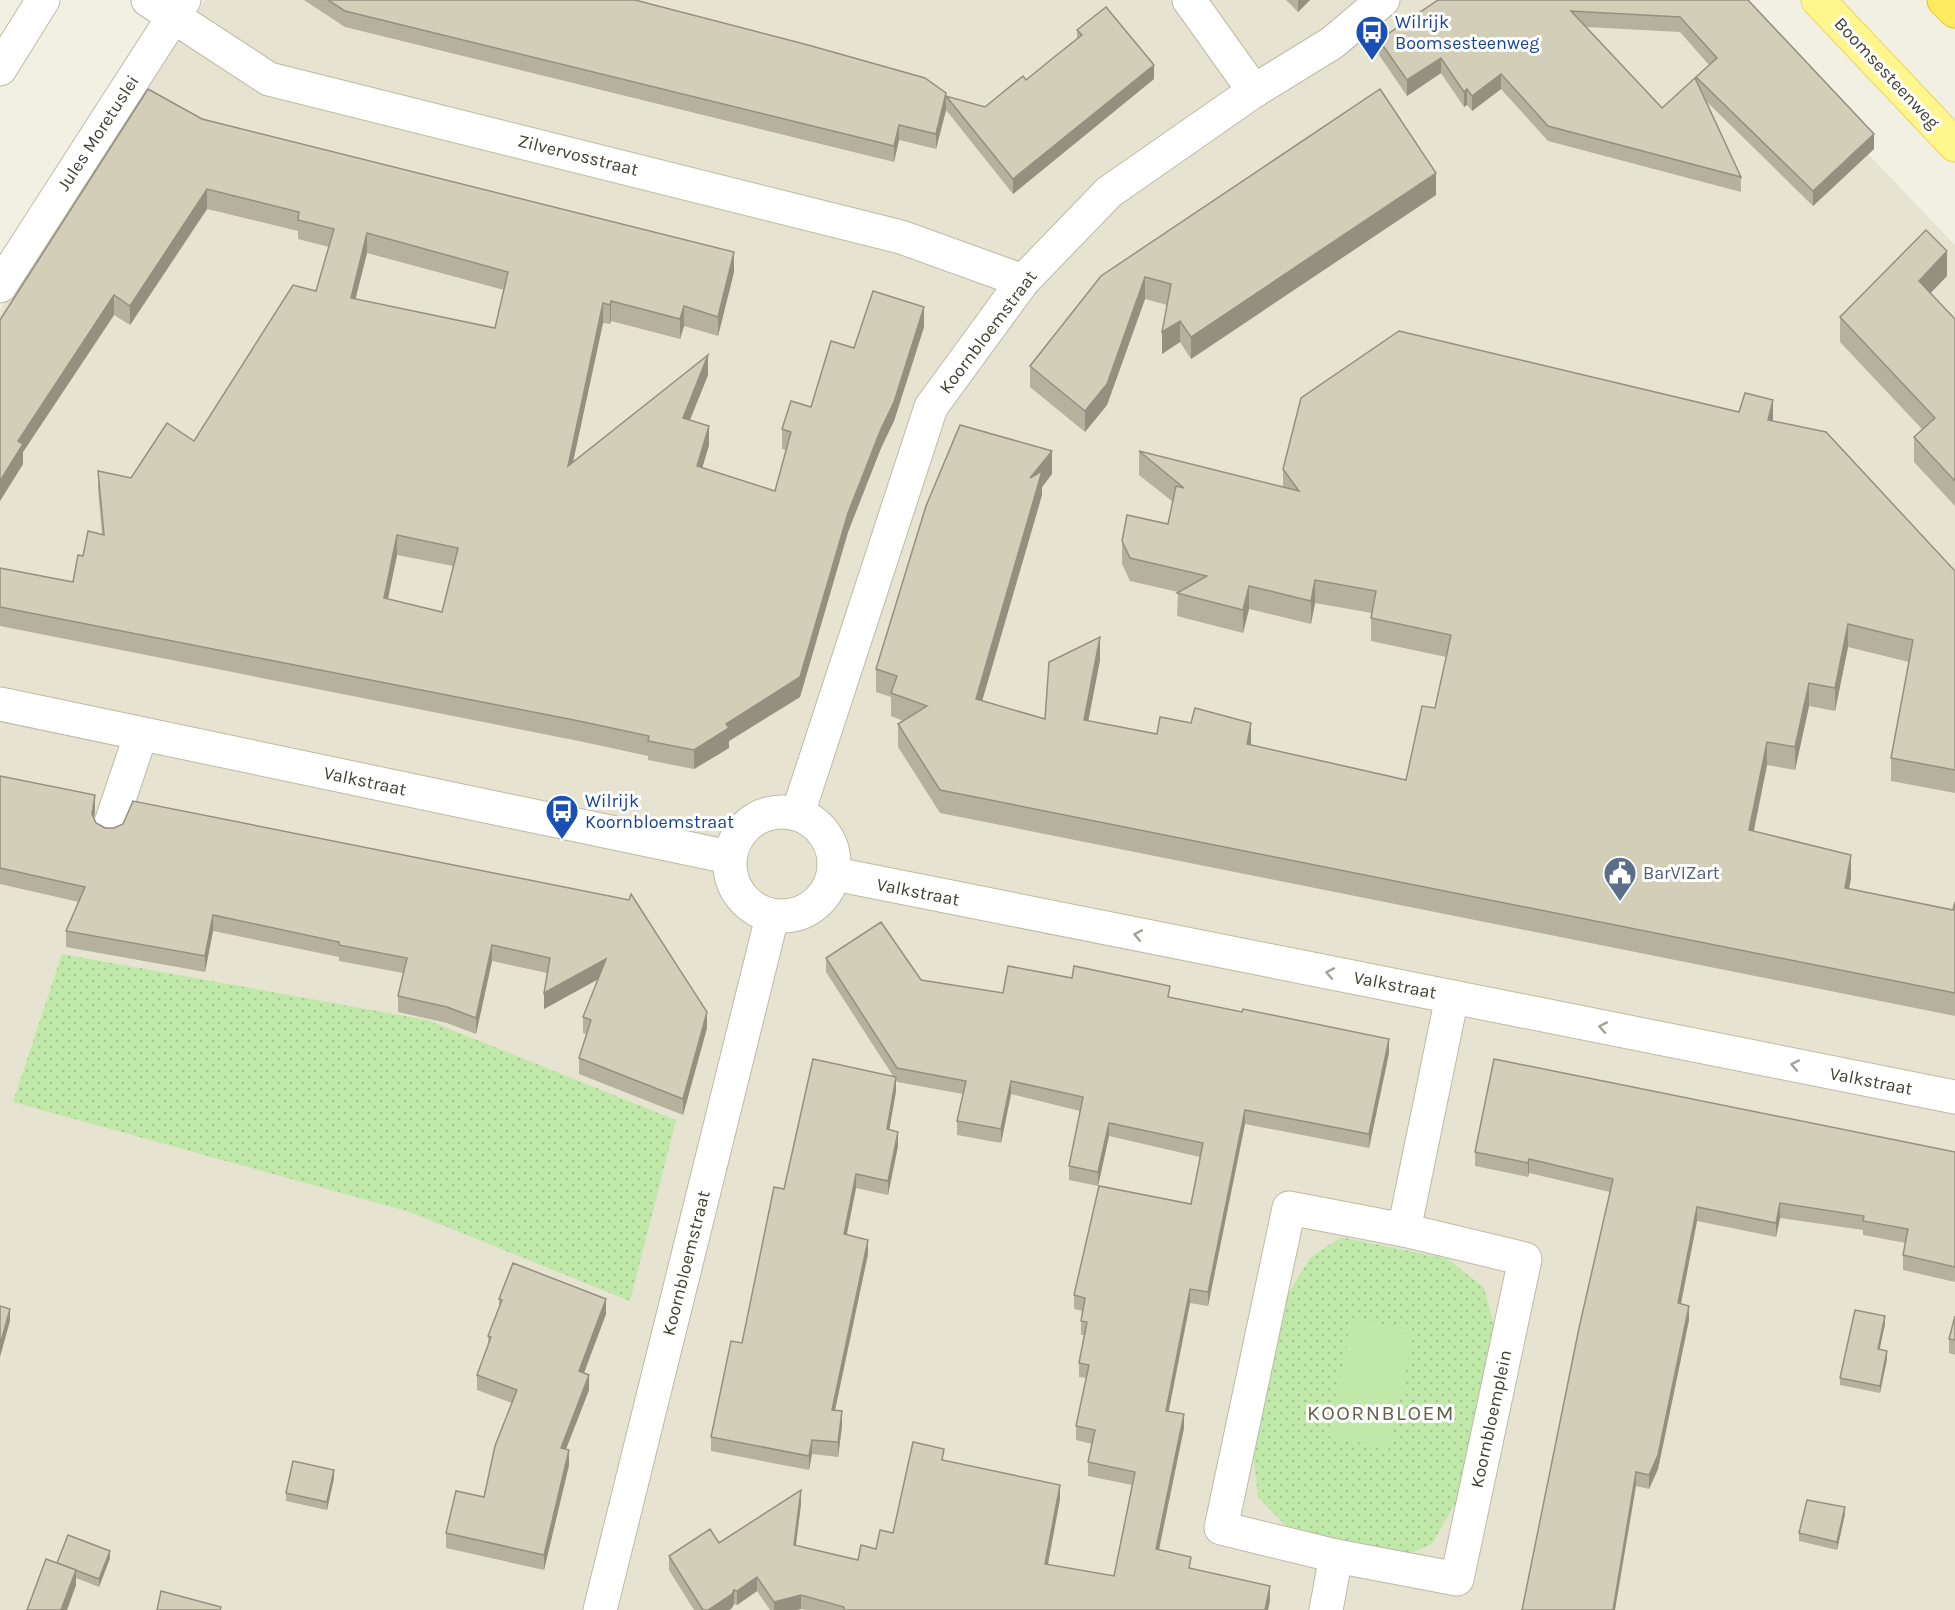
<svg xmlns="http://www.w3.org/2000/svg" width="1955" height="1610" font-family="Karla,sans-serif">
<style>
.residential{fill:#e6e4d0}
.grass{fill:url(#grass-dots)}
.pitch{fill:#bfe8a9}
.lines{fill:none;stroke-linecap:round;stroke-linejoin:round}
.minor-casing{stroke:#bdbaa5;stroke-width:35}
.major-casing{stroke:#e7d95b;stroke-width:35}
.highway-casing{stroke:#e2c42c;stroke-width:35}
.minor{stroke:#fff;stroke-width:33}
.major{stroke:#fff68e;stroke-width:33}
.highway{stroke:#ffea60;stroke-width:33}
.wall{fill:#b5b19d;fill-rule:evenodd}
.shaded-wall{fill:#949080}
.building{fill:#d3ceb7;stroke:#949080;stroke-width:1.5;fill-rule:evenodd}
.oneway{stroke:#a1a099}
.labels{text-anchor:middle;stroke-width:6;stroke-linejoin:round;paint-order:stroke}
.transit-label{font-size:18px;fill:#164399;stroke:#fff;text-anchor:start}
.street-label{font-size:18px;fill:#434033;stroke:#fff}
.service-label{font-size:18px;fill:#4e5e75;stroke:#fff;text-anchor:start}
.quarter-label{font-size:21px;letter-spacing:1.5px;fill:#66614a;stroke:#fff}
</style>
<defs>
<pattern id="grass-dots" width="8" height="8" patternUnits="userSpaceOnUse" patternTransform="scale(1.5)"><rect width="8" height="8" fill="#bfe8a9"/><path d="M2 2h.1M6 6h.1" fill="none" stroke="#a5c892" stroke-width="1.8" stroke-linecap="round"/></pattern>
</defs>
<rect width="100%" height="100%" fill="#f2f0e2"/>
<path class="residential" d="M 205,0 L 1721,0 L 1955,245 L 1955,1610 L 0,1610 L 0,310 Z"/>
<g class="grass">
<path d="M 62,954 L 427,1020 L 676,1120 L 630,1301 L 410,1212 L 13,1102 Z"/>
<path d="M 1341,1237 L 1448,1259 L 1484,1288 L 1495,1329 L 1459,1497 L 1432,1544 L 1402,1557 L 1293,1533 L 1258,1497 L 1253,1453 L 1286,1298 L 1310,1258 Z"/>
</g>
<path class="pitch" d="M 1353,1318 L 1414,1331 L 1389,1449 L 1328,1436 Z"/>
<g class="lines">
<defs>
<g id="minor">
<path d="M 148,0 L 269,79 L 901,237 L 1023,281"/>
<path d="M 1189,0 L 1254,91"/>
<path d="M 0,69 L 43,0"/>
<path d="M 0,286 L 184,0"/>
<path d="M 0,704 L 729,857"/>
<circle cx="782" cy="864" r="52"/>
<path d="M 798,813 L 931,407 L 1023,281 L 1109,192 L 1254,91 L 1332,43 L 1383,0"/>
<path d="M 110,826 L 141,734"/>
<path d="M 835,874 L 1955,1097"/>
<path d="M 1289,1208 L 1404,1230 L 1525,1259 L 1457,1579 L 1336,1556 L 1221,1528 Z"/>
<path d="M 1404,1230 L 1452,997"/>
<path d="M 600,1610 L 772,917"/>
<path d="M 1326,1610 L 1336,1556"/>
</g>
<path id="major" d="M 1818,0 L 1955,145"/>
<path id="highway" d="M 1944,0 L 1955,11"/>
</defs>
<use href="#minor" class="minor-casing"/>
<use href="#major" class="major-casing"/>
<use href="#highway" class="highway-casing"/>
<use href="#minor" class="minor"/>
<use href="#major" class="major"/>
<use href="#highway" class="highway"/>
</g>
<g class="wall">
<path d="M 304,0 L 635,0 L 946,96 L 985,107 L 1026,80 L 1077,38 L 1077,30 L 1154,79 L 1013,194 L 946,110 L 936,149 L 899,140 L 894,162 L 345,27 Z"/>
<path d="M 1286,0 L 1310,0 L 1298,12 Z"/>
<path d="M 1438,0 L 1748,0 L 1874,149 L 1813,206 L 1707,102 L 1741,177 L 1741,192 L 1548,141 L 1501,89 L 1472,111 L 1467,105 L 1464,107 L 1441,73 L 1407,96 L 1379,55 L 1379,40 ZM 1586,27 L 1680,32 L 1709,65 L 1696,77 L 1696,80 L 1662,108 Z"/>
<path d="M 202,119 L 734,272 L 718,336 L 684,326 L 680,339 L 611,321 L 610,324 L 603,323 L 573,462 L 708,375 L 690,420 L 709,445 L 702,468 L 775,491 L 786,450 L 782,449 L 782,429 L 811,407 L 854,348 L 924,327 L 894,421 L 881,448 L 848,532 L 800,697 L 729,741 L 729,748 L 694,769 L 648,760 L 648,756 L 579,741 L 0,626 L 0,568 L 73,582 L 83,556 L 102,534 L 98,490 L 98,471 L 131,478 L 194,441 L 316,291 L 329,247 L 298,239 L 298,231 L 207,209 L 130,325 L 114,315 L 23,452 L 23,464 L 0,501 L 0,320 ZM 367,253 L 504,290 L 495,328 L 355,299 ZM 397,555 L 453,566 L 442,612 L 388,599 Z"/>
<path d="M 1436,195 L 1191,359 L 1180,342 L 1162,354 L 1167,305 L 1145,299 L 1107,405 L 1085,432 L 1030,387 L 1030,366 L 1101,276 Z"/>
<path d="M 1947,276 L 1930,293 L 1955,320 L 1955,506 L 1914,462 L 1914,437 L 1922,429 L 1840,342 L 1840,317 Z"/>
<path d="M 1773,421 L 1955,571 L 1955,793 L 1891,781 L 1891,758 L 1909,662 L 1848,647 L 1835,711 L 1809,706 L 1795,770 L 1767,765 L 1754,831 L 1851,878 L 1849,888 L 1953,910 L 1955,902 L 1955,1016 L 940,813 L 898,747 L 898,724 L 903,721 L 891,716 L 891,697 L 876,692 L 876,669 L 1052,474 L 1042,487 L 1042,495 L 982,701 L 1045,719 L 1100,660 L 1088,721 L 1157,734 L 1251,745 L 1406,780 L 1435,708 L 1446,657 L 1371,641 L 1371,618 L 1372,613 L 1315,603 L 1311,624 L 1249,609 L 1243,633 L 1177,616 L 1178,592 L 1130,581 L 1122,564 L 1122,541 L 1168,524 L 1173,502 L 1139,475 L 1139,451 L 1283,487 L 1283,469 Z"/>
<path d="M 0,776 L 95,811 L 94,818 L 96,823 L 105,828 L 629,900 L 707,1028 L 683,1115 L 579,1074 L 579,1058 L 587,1034 L 583,1033 L 583,1017 L 598,979 L 544,1009 L 547,973 L 492,961 L 476,1034 L 447,1023 L 398,1012 L 398,996 L 403,973 L 339,961 L 339,957 L 213,931 L 205,972 L 66,947 L 66,931 L 79,902 L 0,884 Z"/>
<path d="M 826,958 L 921,980 L 1003,993 L 1170,997 L 1389,1053 L 1369,1148 L 1245,1124 L 1208,1306 L 1190,1303 L 1168,1412 L 1184,1428 L 1159,1550 L 1191,1568 L 1270,1600 L 1268,1610 L 806,1610 L 801,1609 L 796,1610 L 770,1610 L 757,1591 L 737,1605 L 734,1604 L 732,1608 L 729,1610 L 694,1610 L 669,1570 L 669,1556 L 719,1543 L 801,1504 L 796,1545 L 858,1560 L 876,1549 L 893,1533 L 944,1460 L 1060,1499 L 1048,1565 L 1114,1576 L 1132,1485 L 1088,1476 L 1088,1462 L 1092,1444 L 1076,1440 L 1076,1426 L 1086,1378 L 1079,1377 L 1079,1363 L 1084,1335 L 1081,1335 L 1081,1321 L 1082,1311 L 1074,1309 L 1074,1295 L 1191,1204 L 1200,1157 L 1109,1136 L 1098,1186 L 1069,1180 L 1069,1166 L 1080,1111 L 1011,1094 L 1001,1143 L 957,1135 L 957,1121 L 963,1094 L 897,1082 L 896,1080 L 896,1091 L 889,1130 L 898,1146 L 888,1195 L 856,1188 L 846,1235 L 868,1254 L 835,1410 L 842,1426 L 838,1457 L 812,1454 L 809,1470 L 711,1451 L 711,1437 L 742,1343 L 784,1189 L 893,1076 L 826,972 Z"/>
<path d="M 1475,1152 L 1955,1152 L 1955,1282 L 1903,1270 L 1903,1255 L 1906,1243 L 1863,1235 L 1863,1230 L 1780,1218 L 1776,1237 L 1697,1221 L 1681,1304 L 1689,1320 L 1658,1469 L 1649,1489 L 1636,1486 L 1610,1192 L 1529,1173 L 1528,1177 L 1475,1166 Z"/>
<path d="M 499,1299 L 606,1314 L 584,1373 L 589,1390 L 566,1449 L 569,1465 L 544,1570 L 446,1548 L 446,1533 L 484,1497 L 512,1403 L 477,1390 L 477,1375 L 488,1346 L 488,1336 L 499,1307 Z"/>
<path d="M 1955,1316 L 1955,1355 L 1949,1353 L 1949,1339 Z"/>
<path d="M 1885,1324 L 1879,1350 L 1887,1359 L 1880,1393 L 1840,1385 L 1840,1378 Z"/>
<path d="M 334,1478 L 327,1510 L 286,1501 L 286,1493 Z"/>
<path d="M 1845,1514 L 1837,1550 L 1799,1541 L 1799,1533 Z"/>
<path d="M 110,1558 L 99,1587 L 76,1578 L 76,1585 L 67,1610 L 27,1610 L 57,1563 Z"/>
</g>
<g class="shaded-wall">
<path d="M 1298,0 L 1310,0 L 1298,12 Z"/>
<path d="M 1441,58 L 1441,73 L 1407,96 L 1407,80 Z"/>
<path d="M 1154,65 L 1154,79 L 1013,194 L 1013,179 Z"/>
<path d="M 1501,74 L 1501,89 L 1472,111 L 1472,96 Z"/>
<path d="M 1467,89 L 1467,105 L 1464,107 L 1464,92 Z"/>
<path d="M 946,93 L 946,110 L 936,149 L 936,134 Z"/>
<path d="M 899,125 L 899,140 L 894,162 L 894,146 Z"/>
<path d="M 1874,134 L 1874,149 L 1813,206 L 1813,191 Z"/>
<path d="M 1436,173 L 1436,195 L 1191,359 L 1191,337 Z"/>
<path d="M 207,189 L 207,209 L 130,325 L 130,306 Z"/>
<path d="M 367,233 L 367,253 L 351,317 L 351,298 Z"/>
<path d="M 1947,251 L 1947,276 L 1919,305 L 1919,281 Z"/>
<path d="M 734,252 L 734,272 L 718,336 L 718,317 Z"/>
<path d="M 1145,277 L 1145,299 L 1107,405 L 1085,432 L 1085,411 Z"/>
<path d="M 114,295 L 114,315 L 23,452 L 23,464 L 0,501 L 0,481 L 18,441 Z"/>
<path d="M 611,301 L 611,321 L 610,324 L 610,305 Z"/>
<path d="M 603,303 L 603,323 L 568,485 L 568,466 Z"/>
<path d="M 684,306 L 684,326 L 680,339 L 680,319 Z"/>
<path d="M 924,307 L 924,327 L 894,421 L 881,448 L 848,532 L 800,697 L 729,741 L 729,748 L 694,769 L 694,750 L 726,724 L 848,513 Z"/>
<path d="M 1180,321 L 1180,342 L 1162,354 L 1162,332 Z"/>
<path d="M 708,355 L 708,375 L 683,437 L 683,418 Z"/>
<path d="M 1773,400 L 1773,423 L 1768,420 Z"/>
<path d="M 709,426 L 709,445 L 697,486 L 697,466 Z"/>
<path d="M 1052,451 L 1052,474 L 1042,487 L 1042,495 L 976,722 L 976,699 L 1030,478 Z"/>
<path d="M 397,535 L 397,555 L 384,617 L 384,598 Z"/>
<path d="M 1315,580 L 1315,603 L 1311,624 L 1311,601 Z"/>
<path d="M 1249,586 L 1249,609 L 1243,633 L 1243,610 Z"/>
<path d="M 1848,624 L 1848,647 L 1835,711 L 1835,688 Z"/>
<path d="M 1100,637 L 1100,660 L 1084,743 L 1084,720 Z"/>
<path d="M 1809,683 L 1809,706 L 1795,770 L 1795,747 Z"/>
<path d="M 1251,723 L 1251,747 L 1247,744 Z"/>
<path d="M 1767,742 L 1767,765 L 1749,853 L 1749,830 Z"/>
<path d="M 95,795 L 95,811 L 92,830 L 92,814 Z"/>
<path d="M 1851,855 L 1851,878 L 1845,911 L 1845,888 Z"/>
<path d="M 213,915 L 213,931 L 205,972 L 205,956 Z"/>
<path d="M 492,945 L 492,961 L 476,1034 L 476,1018 Z"/>
<path d="M 606,959 L 606,975 L 544,1009 L 544,993 Z"/>
<path d="M 707,1012 L 707,1028 L 683,1115 L 683,1099 Z"/>
<path d="M 1389,1039 L 1389,1053 L 1369,1148 L 1369,1134 Z"/>
<path d="M 896,1077 L 896,1091 L 887,1143 L 887,1129 Z"/>
<path d="M 1011,1081 L 1011,1094 L 1001,1143 L 1001,1129 Z"/>
<path d="M 1245,1110 L 1245,1124 L 1208,1306 L 1208,1292 Z"/>
<path d="M 1109,1123 L 1109,1136 L 1098,1186 L 1098,1172 Z"/>
<path d="M 898,1132 L 898,1146 L 888,1195 L 888,1181 Z"/>
<path d="M 1529,1159 L 1529,1173 L 1528,1177 L 1528,1163 Z"/>
<path d="M 856,1174 L 856,1188 L 844,1249 L 844,1234 Z"/>
<path d="M 1780,1203 L 1780,1218 L 1776,1237 L 1776,1223 Z"/>
<path d="M 1697,1207 L 1697,1221 L 1678,1318 L 1678,1303 Z"/>
<path d="M 868,1240 L 868,1254 L 832,1424 L 832,1410 Z"/>
<path d="M 1190,1289 L 1190,1303 L 1166,1425 L 1166,1411 Z"/>
<path d="M 606,1299 L 606,1314 L 579,1386 L 579,1371 Z"/>
<path d="M 1689,1306 L 1689,1320 L 1658,1469 L 1649,1489 L 1649,1475 Z"/>
<path d="M 10,1309 L 10,1321 L 0,1357 L 0,1345 Z"/>
<path d="M 1885,1316 L 1885,1324 L 1878,1357 L 1878,1349 Z"/>
<path d="M 1887,1351 L 1887,1359 L 1880,1393 L 1880,1386 Z"/>
<path d="M 589,1375 L 589,1390 L 561,1462 L 561,1448 Z"/>
<path d="M 842,1411 L 842,1426 L 838,1457 L 838,1442 Z"/>
<path d="M 1184,1414 L 1184,1428 L 1156,1563 L 1156,1549 Z"/>
<path d="M 812,1440 L 812,1454 L 809,1470 L 809,1456 Z"/>
<path d="M 569,1450 L 569,1465 L 544,1570 L 544,1555 Z"/>
<path d="M 334,1470 L 334,1478 L 327,1510 L 327,1502 Z"/>
<path d="M 1636,1472 L 1636,1486 L 1615,1610 L 1613,1610 Z"/>
<path d="M 1060,1485 L 1060,1499 L 1045,1578 L 1045,1564 Z"/>
<path d="M 801,1490 L 801,1504 L 794,1559 L 794,1545 Z"/>
<path d="M 1845,1507 L 1845,1514 L 1837,1550 L 1837,1542 Z"/>
<path d="M 110,1551 L 110,1558 L 99,1587 L 99,1579 Z"/>
<path d="M 76,1570 L 76,1585 L 67,1610 L 61,1610 Z"/>
<path d="M 757,1577 L 757,1591 L 737,1605 L 737,1591 Z"/>
<path d="M 1270,1586 L 1270,1600 L 1268,1610 L 1265,1610 Z"/>
<path d="M 734,1590 L 734,1604 L 732,1608 L 729,1610 L 708,1610 Z"/>
<path d="M 801,1595 L 801,1609 L 796,1610 L 774,1610 L 774,1602 Z"/>
</g>
<g class="building">
<path d="M 328,0 L 635,0 L 808,45 L 925,78 L 946,93 L 936,134 L 899,125 L 894,146 L 345,11 Z"/>
<path d="M 1438,0 L 1748,0 L 1874,134 L 1813,191 L 1696,77 L 1717,58 L 1680,17 L 1571,11 L 1662,108 L 1695,78 L 1741,177 L 1548,126 L 1501,74 L 1472,96 L 1467,89 L 1464,92 L 1441,58 L 1407,80 L 1379,40 Z"/>
<path d="M 1106,7 L 1154,65 L 1013,179 L 946,96 L 985,107 L 1023,76 L 1026,80 L 1053,58 L 1082,35 L 1077,30 Z"/>
<path d="M 148,89 L 202,119 L 734,252 L 718,317 L 684,306 L 680,319 L 611,301 L 610,305 L 603,303 L 568,466 L 708,355 L 683,418 L 709,426 L 697,466 L 775,491 L 791,432 L 782,429 L 791,401 L 811,407 L 831,341 L 854,348 L 873,291 L 924,307 L 894,402 L 881,429 L 848,513 L 800,677 L 726,724 L 729,728 L 694,750 L 648,741 L 649,736 L 579,721 L 0,607 L 0,568 L 73,582 L 78,555 L 83,556 L 88,531 L 104,535 L 98,471 L 131,478 L 167,423 L 194,441 L 293,285 L 316,291 L 334,229 L 298,220 L 299,212 L 207,189 L 130,306 L 114,295 L 18,441 L 23,444 L 0,481 L 0,320 ZM 367,233 L 508,272 L 495,328 L 351,298 ZM 397,535 L 458,548 L 442,612 L 384,598 Z"/>
<path d="M 1380,89 L 1436,173 L 1191,337 L 1180,321 L 1162,332 L 1171,284 L 1145,277 L 1107,384 L 1085,411 L 1030,366 L 1101,276 Z"/>
<path d="M 1926,230 L 1947,251 L 1919,281 L 1955,319 L 1955,481 L 1914,437 L 1935,418 L 1840,317 Z"/>
<path d="M 1399,331 L 1739,412 L 1745,393 L 1773,400 L 1768,420 L 1826,432 L 1955,571 L 1955,770 L 1891,758 L 1913,640 L 1848,624 L 1835,688 L 1809,683 L 1795,747 L 1767,742 L 1749,830 L 1851,855 L 1845,888 L 1953,910 L 1955,902 L 1955,993 L 940,790 L 898,724 L 927,706 L 891,693 L 897,676 L 876,669 L 926,506 L 960,425 L 1052,451 L 1030,478 L 1042,471 L 976,699 L 1045,719 L 1049,662 L 1100,637 L 1084,720 L 1157,734 L 1160,717 L 1191,723 L 1195,708 L 1251,723 L 1247,744 L 1406,780 L 1422,706 L 1435,708 L 1451,635 L 1371,618 L 1376,591 L 1315,580 L 1311,601 L 1249,586 L 1243,610 L 1177,593 L 1207,576 L 1130,558 L 1122,541 L 1127,515 L 1168,524 L 1176,486 L 1184,488 L 1139,451 L 1299,491 L 1283,469 L 1301,398 Z"/>
<path d="M 0,776 L 95,795 L 92,814 L 96,823 L 105,828 L 114,828 L 123,824 L 133,801 L 629,900 L 631,894 L 707,1012 L 683,1099 L 579,1058 L 591,1020 L 583,1017 L 606,959 L 544,993 L 550,958 L 492,945 L 476,1018 L 447,1007 L 398,996 L 407,958 L 339,945 L 339,942 L 213,915 L 205,956 L 66,931 L 85,887 L 0,868 Z"/>
<path d="M 881,922 L 921,980 L 1003,993 L 1008,966 L 1072,978 L 1074,966 L 1170,986 L 1168,997 L 1242,1012 L 1243,1009 L 1389,1039 L 1369,1134 L 1245,1110 L 1208,1292 L 1190,1289 L 1166,1411 L 1184,1414 L 1156,1549 L 1191,1557 L 1189,1568 L 1270,1586 L 1265,1610 L 844,1610 L 844,1607 L 801,1595 L 774,1602 L 757,1577 L 737,1591 L 734,1590 L 732,1594 L 708,1610 L 703,1610 L 669,1556 L 710,1529 L 719,1543 L 801,1490 L 794,1545 L 858,1560 L 861,1545 L 876,1549 L 880,1530 L 893,1533 L 913,1442 L 944,1449 L 942,1460 L 1060,1485 L 1045,1564 L 1114,1576 L 1135,1472 L 1088,1462 L 1095,1430 L 1076,1426 L 1089,1365 L 1079,1363 L 1087,1322 L 1081,1321 L 1085,1298 L 1074,1295 L 1099,1186 L 1191,1204 L 1203,1143 L 1109,1123 L 1098,1172 L 1069,1166 L 1083,1097 L 1011,1081 L 1001,1129 L 957,1121 L 966,1081 L 897,1068 L 826,958 Z"/>
<path d="M 813,1059 L 896,1077 L 887,1129 L 898,1132 L 888,1181 L 856,1174 L 844,1234 L 868,1240 L 832,1410 L 842,1411 L 838,1442 L 812,1440 L 809,1456 L 711,1437 L 731,1341 L 742,1343 L 774,1187 L 784,1189 Z"/>
<path d="M 1494,1059 L 1955,1152 L 1955,1267 L 1903,1255 L 1908,1229 L 1863,1221 L 1864,1216 L 1780,1203 L 1776,1223 L 1697,1207 L 1678,1303 L 1689,1306 L 1658,1455 L 1649,1475 L 1636,1472 L 1613,1610 L 1522,1610 L 1579,1328 L 1613,1179 L 1529,1159 L 1528,1163 L 1475,1152 Z"/>
<path d="M 513,1263 L 606,1299 L 579,1371 L 589,1375 L 561,1448 L 569,1450 L 544,1555 L 446,1533 L 456,1491 L 484,1497 L 495,1446 L 517,1390 L 477,1375 L 491,1337 L 488,1336 L 502,1300 L 499,1299 Z"/>
<path d="M 0,1306 L 10,1309 L 0,1345 Z"/>
<path d="M 1855,1310 L 1885,1316 L 1878,1349 L 1887,1351 L 1880,1386 L 1840,1378 Z"/>
<path d="M 1955,1316 L 1955,1340 L 1949,1339 Z"/>
<path d="M 293,1461 L 334,1470 L 327,1502 L 286,1493 Z"/>
<path d="M 1807,1500 L 1845,1507 L 1837,1542 L 1799,1533 Z"/>
<path d="M 68,1535 L 110,1551 L 99,1579 L 57,1563 Z"/>
<path d="M 46,1559 L 76,1570 L 61,1610 L 27,1610 Z"/>
<path d="M 161,1591 L 221,1607 L 220,1610 L 157,1610 Z"/>
</g>
<defs><path id="oneway-chevron" d="M-2-3.5L2.5 0L-2 3.5" fill="none" stroke-width="1.6" stroke-linecap="round" stroke-linejoin="round" transform="scale(1.5)"/></defs>
<g class="oneway">
<use href="#oneway-chevron" transform="translate(1138 935) rotate(-169)"/>
<use href="#oneway-chevron" transform="translate(1330 973) rotate(-169)"/>
<use href="#oneway-chevron" transform="translate(1603 1027) rotate(-169)"/>
<use href="#oneway-chevron" transform="translate(1795 1065) rotate(-169)"/>
</g>
<defs>
<symbol id="bus-pin" viewBox="-11 -11 22 30"><path d="M0 17L-7.5 6A9.5 9.5 0 1 1 7.5 6Z" fill="#1a4fb4" stroke="#fff"/><path d="M-5-6H5V4H4V6H2V4H-2V6H-4V4H-5ZM-3.5-4V0h7V-4ZM-3.5 1.2v1.5H-2V1.2ZM2 1.2v1.5H3.5V1.2Z" fill="#fff"/></symbol>
<symbol id="civic-pin" viewBox="-11 -11 22 30"><path d="M0 17L-7.5 6A9.5 9.5 0 1 1 7.5 6Z" fill="#5c6f8a" stroke="#fff"/><path d="M-.6-6.5H3V-4.5H.6V-3L4-1V1h2V6H-6V1h2V-1L-.6-3ZM-1.2 2.5V6h2.4V2.5Z" fill="#fff"/></symbol>
</defs>
<g fill-rule="evenodd">
<use href="#bus-pin" x="1353" y="13" width="38" height="52"/>
<use href="#bus-pin" x="543" y="792" width="38" height="52"/>
<use href="#civic-pin" x="1601" y="854" width="38" height="52"/>
</g>
<g class="labels">
<g class="transit-label">
<text x="1395" y="28">Wilrijk<tspan x="1395" dy="21">Boomsesteenweg</tspan></text>
<text x="585" y="807">Wilrijk<tspan x="585" dy="21">Koornbloemstraat</tspan></text>
</g>
<g class="street-label">
<text transform="translate(1887 73) rotate(47)" y="6">Boomsesteenweg</text>
<text transform="translate(98 133) rotate(-57)" y="6">Jules Moretuslei</text>
<text transform="translate(578 155) rotate(14)" y="6">Zilvervosstraat</text>
<text transform="translate(988 332) rotate(-53)" y="6">Koornbloemstraat</text>
<text transform="translate(365 781) rotate(12)" y="6">Valkstraat</text>
<text transform="translate(918 892) rotate(11)" y="6">Valkstraat</text>
<text transform="translate(1395 985) rotate(11)" y="6">Valkstraat</text>
<text transform="translate(1871 1081) rotate(11)" y="6">Valkstraat</text>
<text transform="translate(686 1263) rotate(-76)" y="6">Koornbloemstraat</text>
<text transform="translate(1491 1419) rotate(-78)" y="6">Koornbloemplein</text>
</g>
<g class="service-label">
<text x="1643" y="879">BarVIZart</text>
</g>
<g class="quarter-label">
<text x="1381" y="1420">KOORNBLOEM</text>
</g>
</g>
</svg>
